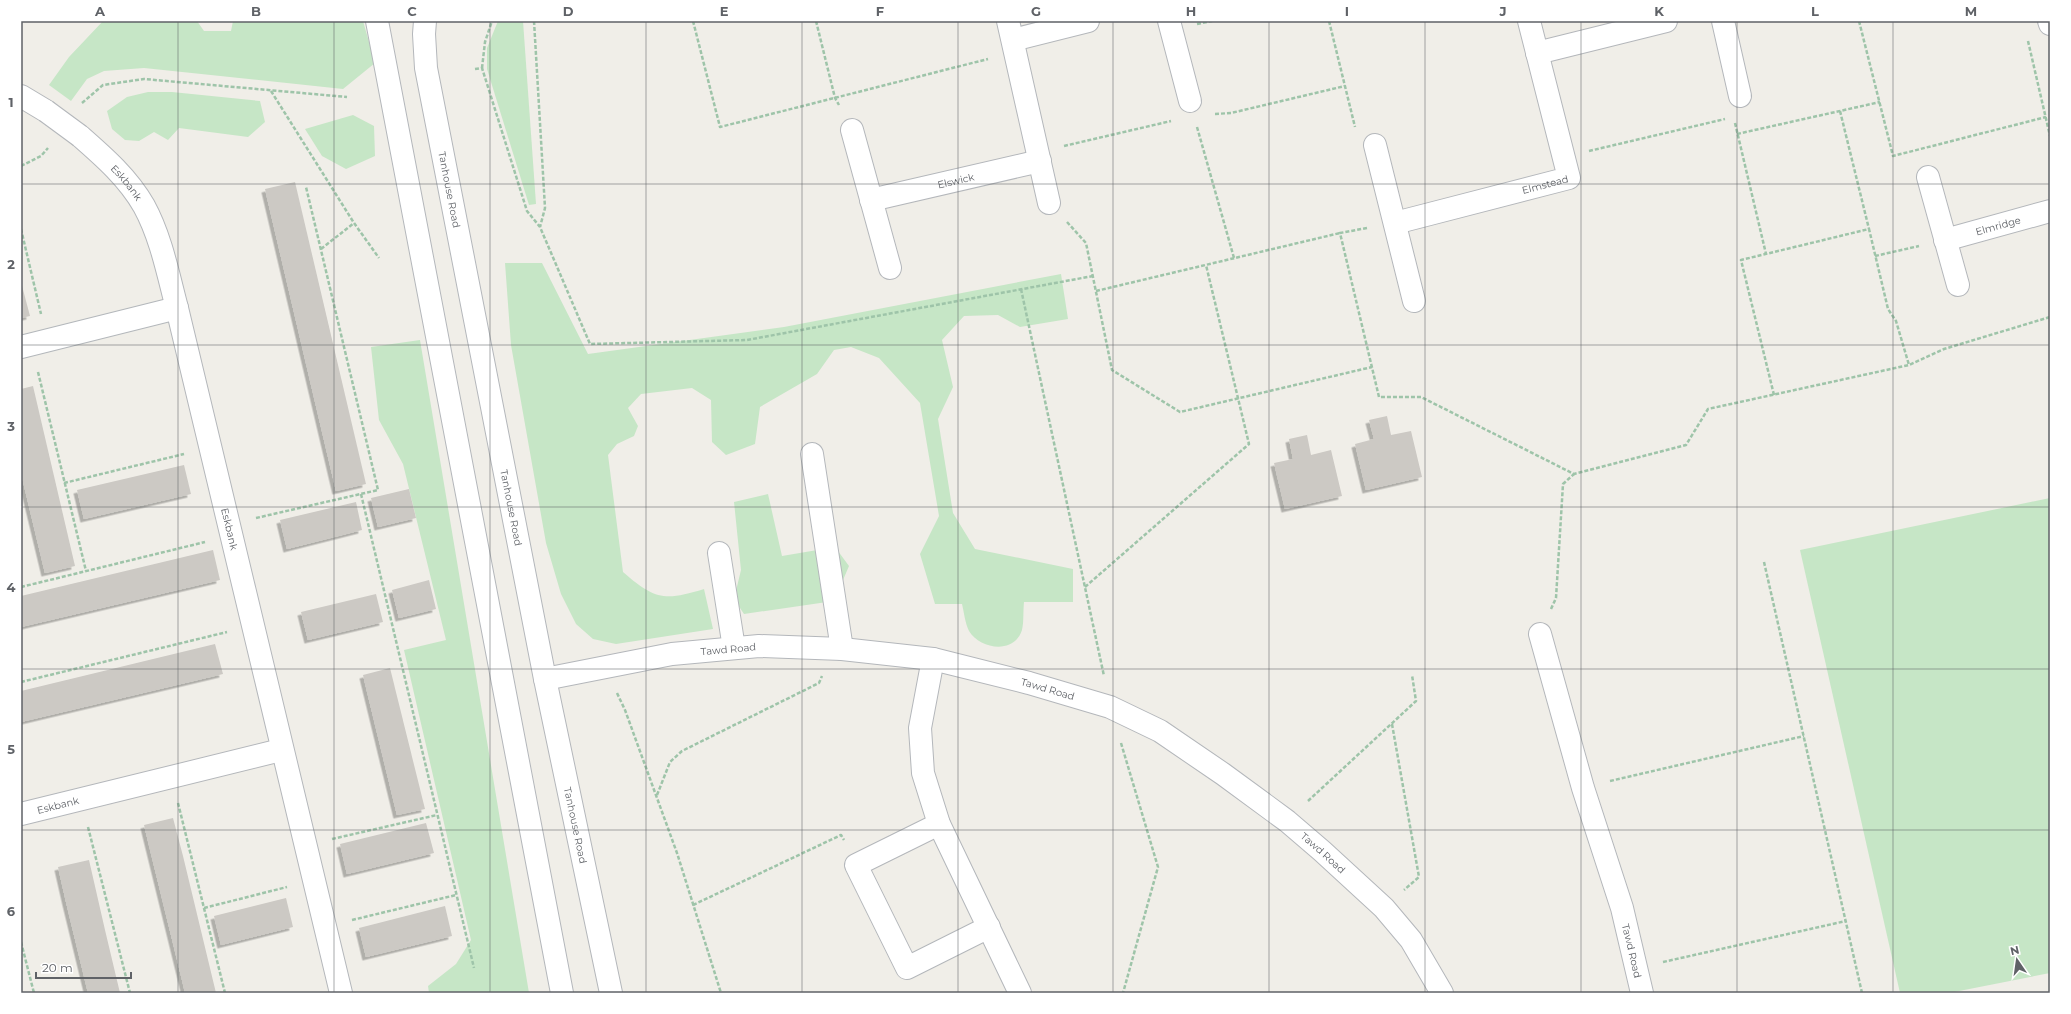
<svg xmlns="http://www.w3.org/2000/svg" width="2071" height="1014" font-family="Montserrat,sans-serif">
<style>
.green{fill:#c6e6c6}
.building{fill:#ccc9c4;filter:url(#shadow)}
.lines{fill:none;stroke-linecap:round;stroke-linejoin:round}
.minor-casing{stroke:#b4b7bb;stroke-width:24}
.path{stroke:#9ec4a9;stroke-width:2.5;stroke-dasharray:4 2;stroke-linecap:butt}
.minor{stroke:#fff;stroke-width:22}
.minor-bridge-casing{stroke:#b4b7bb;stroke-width:24;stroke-linecap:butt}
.minor-bridge{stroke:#fff;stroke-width:22}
.grid{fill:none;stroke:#5f6267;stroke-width:1;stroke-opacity:0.55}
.labels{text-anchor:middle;stroke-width:4;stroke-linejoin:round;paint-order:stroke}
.street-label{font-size:10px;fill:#5f6267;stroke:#fff}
.neatline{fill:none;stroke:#5f6267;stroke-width:1.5}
.grid-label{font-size:13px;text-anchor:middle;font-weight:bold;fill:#5f6267}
</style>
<defs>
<filter id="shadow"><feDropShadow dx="-3.5" dy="3.5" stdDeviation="0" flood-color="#0004"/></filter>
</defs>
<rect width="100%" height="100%" fill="#f0eee8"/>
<g class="green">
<path d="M 103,21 L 197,21 L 204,31 L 231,31 L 233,21 L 363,21 L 375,63 L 343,89 L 144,68 L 104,71 L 87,79 L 71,101 L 49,85 L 69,57 Z"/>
<path d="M 498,21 L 523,21 L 536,204 L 529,205 L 487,69 L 487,48 Z"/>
<path d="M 148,92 L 172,92 L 260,101 L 265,122 L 248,137 L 179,128 L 168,140 L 154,132 L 139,141 L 125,140 L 112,129 L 107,111 L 127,97 Z"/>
<path d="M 353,115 L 374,126 L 375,156 L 346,169 L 322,156 L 305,129 Z"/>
<path d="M 505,263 L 542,263 L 588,354 L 784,327 L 1061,274 L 1068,319 L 1020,327 L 998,315 L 964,316 L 942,340 L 953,387 L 938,419 L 953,513 L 975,549 L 1073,569 L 1073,602 L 1024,602 C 1023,611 1024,622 1022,630 C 1014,655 980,649 969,631 C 965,623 964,612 962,604 L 935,604 L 920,554 L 939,516 L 920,403 L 879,358 L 851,347 L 834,350 L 817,374 L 760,407 L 755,444 L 726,455 L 712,442 L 711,400 L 692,388 L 641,394 L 628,408 L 638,426 L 634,436 L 617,444 L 608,455 L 623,572 C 655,600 665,601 704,589 L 713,629 L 616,644 L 593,639 L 576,624 L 561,594 L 546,543 L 511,345 Z"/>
<path d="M 420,340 L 529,993 L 429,993 L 428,986 L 456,964 L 471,940 L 404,650 L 446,640 L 403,464 L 379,420 L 371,347 Z"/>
<path d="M 768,494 L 782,556 L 835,547 L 849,566 L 843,580 L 827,602 L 744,614 L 734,599 L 741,570 L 734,502 Z"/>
<path d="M 2050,498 L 2050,973 L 1949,993 L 1900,993 L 1800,550 Z"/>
</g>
<g class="building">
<path d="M 295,182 L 366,484 L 336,491 L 265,189 Z"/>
<path d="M 21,282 L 30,316 L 21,318 Z"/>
<path d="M 33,386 L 75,566 L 45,573 L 21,473 L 21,389 Z"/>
<path d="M 1387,416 L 1391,435 L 1411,431 L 1422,477 L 1366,490 L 1355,444 L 1374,439 L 1369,420 Z"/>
<path d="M 1307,435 L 1311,455 L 1331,450 L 1342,496 L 1285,509 L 1274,463 L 1293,459 L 1289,439 Z"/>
<path d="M 184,465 L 191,494 L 84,519 L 77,490 Z"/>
<path d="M 409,489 L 416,518 L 378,527 L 371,498 Z"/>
<path d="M 356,502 L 362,530 L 287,549 L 280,520 Z"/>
<path d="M 213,550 L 220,580 L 21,627 L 21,596 Z"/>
<path d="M 429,580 L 436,609 L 399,618 L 392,590 Z"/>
<path d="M 376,594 L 383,622 L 308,640 L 301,612 Z"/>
<path d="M 215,644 L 223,674 L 21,722 L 21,691 Z"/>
<path d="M 390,668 L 425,809 L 397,815 L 363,675 Z"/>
<path d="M 173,818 L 183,856 L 216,993 L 185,993 L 182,980 L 144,825 Z"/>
<path d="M 426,823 L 434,853 L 347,874 L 340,844 Z"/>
<path d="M 89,860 L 105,930 L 120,993 L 88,993 L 66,902 L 58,867 Z"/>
<path d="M 286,898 L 293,927 L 221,945 L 214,916 Z"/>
<path d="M 445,906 L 452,936 L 366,957 L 359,928 Z"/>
</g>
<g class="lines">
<defs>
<g id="minor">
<path d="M 377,21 L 562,993"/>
<path id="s1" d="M 425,21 L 424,34 L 426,68 L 545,679 L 611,993"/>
<path d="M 1008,21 L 1049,203"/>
<path d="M 1169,21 L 1190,101"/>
<path d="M 1723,21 L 1740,96"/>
<path d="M 2049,21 L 2050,24"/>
<path d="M 1013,40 L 1088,21"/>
<path d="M 1537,53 L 1666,21"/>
<path d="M 21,96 L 46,111"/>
<path d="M 852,130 L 890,268"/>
<path id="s2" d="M 80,136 C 104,157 128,178 144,206 C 161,237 168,274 177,308 L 341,993"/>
<path d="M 1375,145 L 1414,301"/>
<path d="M 1928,177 L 1958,285"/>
<path id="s3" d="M 871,200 L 1040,161"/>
<path id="s4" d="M 1395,223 L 1569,178 L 1529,21"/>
<path id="s5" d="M 1945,240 L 2050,211"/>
<path d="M 21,347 L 177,308"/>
<path d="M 812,454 L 842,649"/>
<path d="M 719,553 L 734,648"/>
<path id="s6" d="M 1540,634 L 1583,788 L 1622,908 L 1642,993"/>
<path d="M 933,659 L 920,728 L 923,773 L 939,824 L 1020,993"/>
<path id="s7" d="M 545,679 L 672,654 L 759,646 L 842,649 L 933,659 L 1029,683 L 1110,707 L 1160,731 L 1223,774 L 1287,821 L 1322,851 L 1384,908 L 1411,940 L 1442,993"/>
<path id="s8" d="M 21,814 L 281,750"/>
<path d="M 939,824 L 856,865 L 907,968 L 989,927"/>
</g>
</defs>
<use href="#minor" class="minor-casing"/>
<g class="path">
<path d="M 534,21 L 545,208 L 540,227"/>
<path d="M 693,21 L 720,127 L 988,59"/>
<path d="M 816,21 L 835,98 L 839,105"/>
<path d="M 1329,21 L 1355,127"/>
<path d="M 1859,21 L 1893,156 L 2046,117"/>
<path d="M 1197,24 L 1212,21"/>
<path d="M 2028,41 L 2050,136"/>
<path d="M 482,68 L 485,42 L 492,21"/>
<path d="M 475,69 L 482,68 L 527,211 L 540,227 L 590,344 L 747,340 L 1093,276"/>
<path d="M 271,91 L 354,223 L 379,258"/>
<path d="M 82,103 L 103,85 L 144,79 L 347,97"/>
<path d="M 1840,111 L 1869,229"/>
<path d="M 1215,114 L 1231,113 L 1345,86"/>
<path d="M 1735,123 L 1766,254"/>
<path d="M 1197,127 L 1234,258"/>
<path d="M 1737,134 L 1880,102"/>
<path d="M 1064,146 L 1171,121"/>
<path d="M 1589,151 L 1725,119"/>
<path d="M 21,166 L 41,156 L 48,148"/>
<path d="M 1067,222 L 1086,243 L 1112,370 L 1180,412 L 1372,367"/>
<path d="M 1367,228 L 1340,233 L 1379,397 L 1421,397 L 1574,474 L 1686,445 L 1708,409 L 1909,365 L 1944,349 L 2050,317"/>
<path d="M 21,229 L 41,314"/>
<path d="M 321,249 L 354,223"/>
<path d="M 1875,256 L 1919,246"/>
<path d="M 1021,289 L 1104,676"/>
<path d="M 1096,291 L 1340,233"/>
<path d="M 38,372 L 86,571"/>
<path d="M 1774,395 L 1741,260 L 1869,229 L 1888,309 L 1896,321 L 1909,365"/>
<path d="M 64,483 L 184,454"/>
<path d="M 361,494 L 474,968"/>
<path d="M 256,518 L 378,490 L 306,187"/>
<path d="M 1764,562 L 1862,993"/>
<path d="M 21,587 L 205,542"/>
<path d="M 1085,587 L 1249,444 L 1206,265"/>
<path d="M 1551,609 L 1556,598 L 1563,484 L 1574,474"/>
<path d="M 21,682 L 227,632"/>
<path d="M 617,693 L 625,710 L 677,853 L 721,993"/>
<path d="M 1392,724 L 1419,877 L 1404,890"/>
<path d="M 1121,743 L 1158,867 L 1123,993"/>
<path d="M 1610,781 L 1804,736"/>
<path d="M 657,795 L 670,762 L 682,751 L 819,683 L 822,676"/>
<path d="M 1308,801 L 1416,701 L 1412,675"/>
<path d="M 178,803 L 225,993"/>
<path d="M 88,827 L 130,993"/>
<path d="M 332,839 L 437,815"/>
<path d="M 693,905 L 841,835 L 844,840"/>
<path d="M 204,908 L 287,887"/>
<path d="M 352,920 L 456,895"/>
<path d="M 21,942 L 34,993"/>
<path d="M 1663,962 L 1846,921"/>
</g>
<use href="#minor" class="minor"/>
<defs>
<path id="minor-bridge" d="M 46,111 L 80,136"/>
</defs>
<use href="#minor-bridge" class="minor-bridge-casing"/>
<use href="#minor-bridge" class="minor-bridge"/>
</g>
<path class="grid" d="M 178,21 L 178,993M 334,21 L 334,993M 490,21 L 490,993M 646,21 L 646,993M 802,21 L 802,993M 958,21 L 958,993M 1113,21 L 1113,993M 1269,21 L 1269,993M 1425,21 L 1425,993M 1581,21 L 1581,993M 1737,21 L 1737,993M 1893,21 L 1893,993M 21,184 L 2050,184M 21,345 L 2050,345M 21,507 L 2050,507M 21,669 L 2050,669M 21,830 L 2050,830"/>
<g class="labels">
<g class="street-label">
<text dy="4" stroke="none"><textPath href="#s3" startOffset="87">Elswick</textPath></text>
<text dy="4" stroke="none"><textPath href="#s2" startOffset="66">Eskbank</textPath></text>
<text dy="4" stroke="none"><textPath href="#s4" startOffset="155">Elmstead</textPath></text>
<text dy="4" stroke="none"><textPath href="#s1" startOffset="171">Tanhouse Road</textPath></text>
<text dy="4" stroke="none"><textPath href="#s5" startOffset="55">Elmridge</textPath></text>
<text dy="4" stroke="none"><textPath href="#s1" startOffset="495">Tanhouse Road</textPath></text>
<text dy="4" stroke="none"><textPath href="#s2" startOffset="430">Eskbank</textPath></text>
<text dy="4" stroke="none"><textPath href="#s7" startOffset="186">Tawd Road</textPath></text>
<text dy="4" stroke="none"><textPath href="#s7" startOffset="510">Tawd Road</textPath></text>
<text dy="4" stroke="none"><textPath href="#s8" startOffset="38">Eskbank</textPath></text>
<text dy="4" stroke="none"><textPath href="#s1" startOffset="819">Tanhouse Road</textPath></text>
<text dy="4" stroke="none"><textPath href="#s7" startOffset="834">Tawd Road</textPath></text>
<text dy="4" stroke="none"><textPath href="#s6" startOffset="330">Tawd Road</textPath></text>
</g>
</g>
<rect width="2071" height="1014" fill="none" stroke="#ffffff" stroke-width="44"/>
<g transform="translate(2017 960) rotate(347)" stroke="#ffffff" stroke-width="3" paint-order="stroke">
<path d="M0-3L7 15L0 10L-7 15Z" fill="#5f6267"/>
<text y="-6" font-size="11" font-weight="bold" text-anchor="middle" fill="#5f6267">N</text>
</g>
<path d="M36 972v6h95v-6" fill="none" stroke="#5f6267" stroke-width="2"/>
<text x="42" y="972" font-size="12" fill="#5f6267" stroke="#ffffff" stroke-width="3" paint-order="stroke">20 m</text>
<rect x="22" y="22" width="2027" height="970" class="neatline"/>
<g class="grid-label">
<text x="100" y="16">A</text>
<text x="256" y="16">B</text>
<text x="412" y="16">C</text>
<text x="568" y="16">D</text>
<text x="724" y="16">E</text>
<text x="880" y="16">F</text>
<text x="1036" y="16">G</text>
<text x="1191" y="16">H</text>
<text x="1347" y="16">I</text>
<text x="1503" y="16">J</text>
<text x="1659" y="16">K</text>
<text x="1815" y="16">L</text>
<text x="1971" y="16">M</text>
<text x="11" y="107">1</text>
<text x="11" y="269">2</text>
<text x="11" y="431">3</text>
<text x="11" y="592">4</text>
<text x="11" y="754">5</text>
<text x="11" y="916">6</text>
</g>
</svg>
